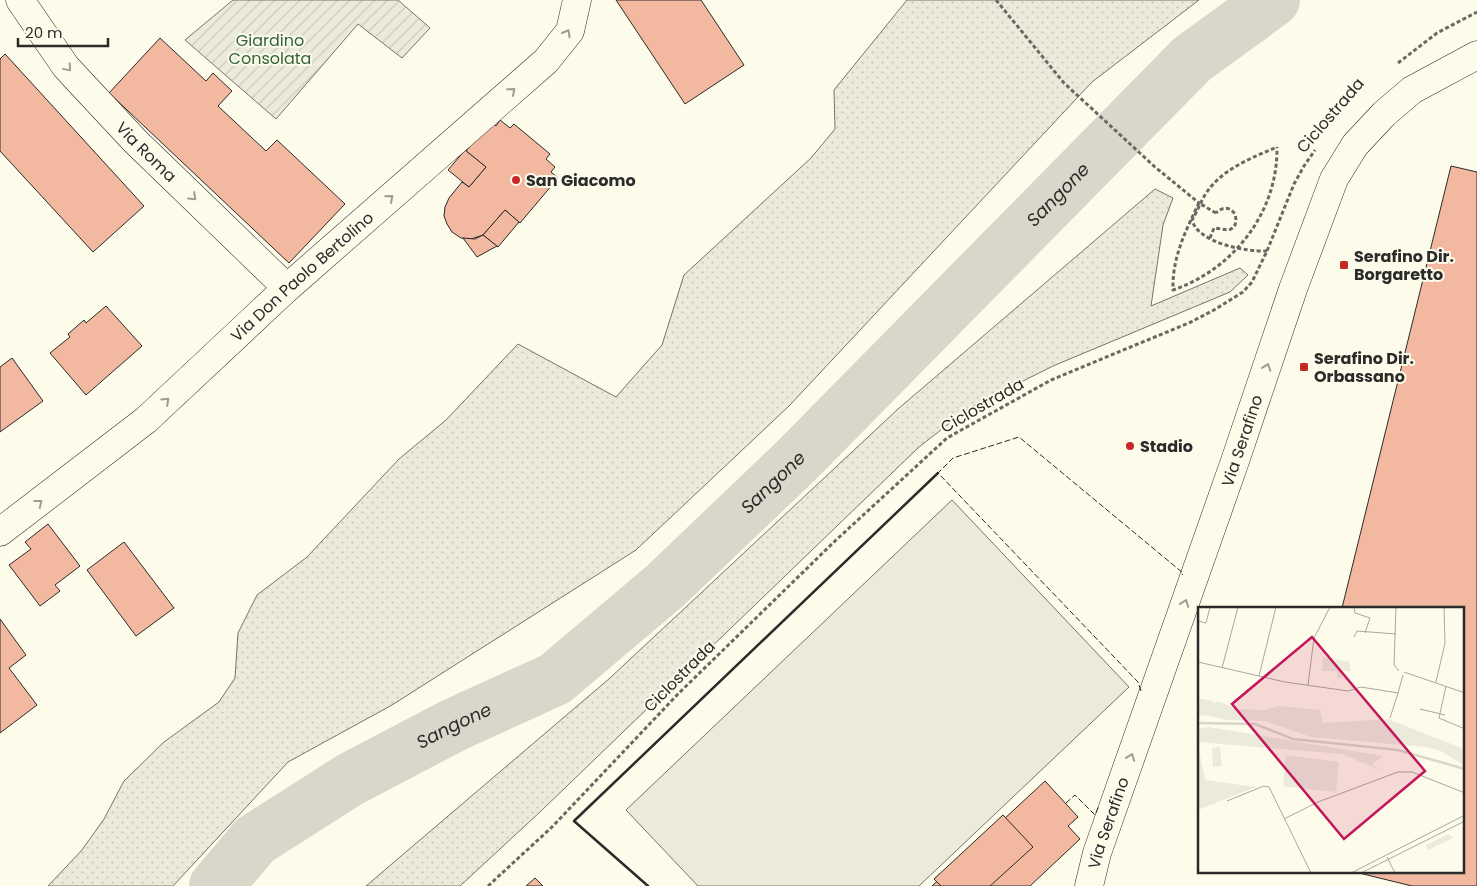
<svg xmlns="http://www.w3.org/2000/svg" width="1477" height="886" font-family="Poppins,sans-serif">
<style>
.grass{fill:url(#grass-dots);stroke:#74746e}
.garden{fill:url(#garden-furrows);stroke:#74746e}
.pitch{fill:#ecebdb;stroke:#74746e}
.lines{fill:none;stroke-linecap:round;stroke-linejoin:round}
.river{stroke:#d8d7c9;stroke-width:54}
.building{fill:#f2b8a0;stroke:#2b2b2b}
.minor-casing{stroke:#2b2b2b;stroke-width:29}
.path{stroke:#6a6964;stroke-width:3;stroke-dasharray:4 2.5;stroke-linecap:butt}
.minor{stroke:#fdfbea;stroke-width:28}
.path-bridge{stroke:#6a6964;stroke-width:3;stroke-dasharray:4 2.5;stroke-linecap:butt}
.fence{stroke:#2b2b2b;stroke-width:1;stroke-dasharray:6 2.5;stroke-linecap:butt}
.wall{stroke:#2b2b2b;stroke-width:2.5}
.oneway{stroke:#9e9d94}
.poi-dot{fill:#c62828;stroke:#fdfbea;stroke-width:2}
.labels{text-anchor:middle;stroke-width:4;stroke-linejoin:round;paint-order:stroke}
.park-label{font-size:16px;fill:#34623c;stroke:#fdfbea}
.street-label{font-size:16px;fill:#2b2b2b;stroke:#fdfbea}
.poi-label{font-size:16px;font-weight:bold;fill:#2b2b2b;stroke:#fdfbea;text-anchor:start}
.water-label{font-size:18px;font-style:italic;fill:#2b2b2b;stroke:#fdfbea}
.inset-river{fill:none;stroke:#d8d7c9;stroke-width:2.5}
.inset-road{fill:none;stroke:#a9a89e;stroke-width:1}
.view{fill:#c2185b;fill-opacity:0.15;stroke:#c2185b;stroke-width:2.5}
.inset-edge{fill:none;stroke:#2b2b2b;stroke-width:2.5}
</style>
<defs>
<pattern id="grass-dots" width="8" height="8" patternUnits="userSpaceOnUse" patternTransform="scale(1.25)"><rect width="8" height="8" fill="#ecebdb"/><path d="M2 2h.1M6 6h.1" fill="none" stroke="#cbcabc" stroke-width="1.8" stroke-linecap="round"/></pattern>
<pattern id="garden-furrows" width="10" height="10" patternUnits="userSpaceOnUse" patternTransform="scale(1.25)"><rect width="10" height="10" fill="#ecebdb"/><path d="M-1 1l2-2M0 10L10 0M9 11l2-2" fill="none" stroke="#cbcabc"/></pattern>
</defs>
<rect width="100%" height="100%" fill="#fdfbea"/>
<g class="grass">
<path d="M 907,0 L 1199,0 L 1092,82 L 789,406 L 636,550 L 392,705 L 288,762 L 173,886 L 48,886 L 82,850 L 104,819 L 124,781 L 164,742 L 219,702 L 235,678 L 238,633 L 257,595 L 307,557 L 399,459 L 446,420 L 518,344 L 616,397 L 662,345 L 684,275 L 811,158 L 835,129 L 834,90 Z"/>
<path d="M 1155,189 L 1173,198 L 1163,225 L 1151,306 L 1240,268 L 1248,275 L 1230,292 L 1053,366 L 969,408 L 919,447 L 541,811 L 460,886 L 366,886 L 610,678 L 898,409 Z"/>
</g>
<path class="garden" d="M 233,0 L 398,0 L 430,28 L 402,58 L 358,24 L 276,119 L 185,40 Z"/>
<path class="pitch" d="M 952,500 L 1129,687 L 919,886 L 698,886 L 626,810 Z"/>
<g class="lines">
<path class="river" id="s1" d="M 216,886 L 255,840 L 351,779 L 454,725 L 555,679 L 665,586 L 796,461 L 1192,59 L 1273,0"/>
</g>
<g class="building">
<path d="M 616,0 L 701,0 L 744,65 L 685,104 Z"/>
<path d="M 160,38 L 206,81 L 213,73 L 232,91 L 218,106 L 266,151 L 277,140 L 345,204 L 289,263 L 109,93 Z"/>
<path d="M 5,54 L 144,206 L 93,252 L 0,151 L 0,59 Z"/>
<path d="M 500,120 L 510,128 L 514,124 L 550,154 L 546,159 L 555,167 L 551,172 L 558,178 L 520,223 L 505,210 L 483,235 L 471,239 L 461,238 L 452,232 L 447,224 L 444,216 L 445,207 L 449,198 L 462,182 L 469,187 L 486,167 L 466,151 L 491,121 L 496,126 Z"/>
<path d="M 465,150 L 486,167 L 469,187 L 448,170 Z"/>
<path d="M 1451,166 L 1477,172 L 1477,886 L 1412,886 L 1355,872 L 1463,872 L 1463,608 L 1342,608 Z"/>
<path d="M 505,210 L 519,222 L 498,247 L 483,235 Z"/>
<path d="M 483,235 L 497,246 L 477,257 L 463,238 L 475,239 Z"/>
<path d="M 106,306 L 142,346 L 86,395 L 50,353 L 70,337 L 68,334 L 84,320 L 86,323 Z"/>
<path d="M 12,358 L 43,401 L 0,432 L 0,367 Z"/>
<path d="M 48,524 L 80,566 L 55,585 L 60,591 L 40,606 L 9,565 L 31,549 L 25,542 Z"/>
<path d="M 124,542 L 174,608 L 136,636 L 87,570 Z"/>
<path d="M 0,619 L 26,655 L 9,668 L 37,705 L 0,733 Z"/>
<path d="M 1045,781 L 1078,817 L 1068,826 L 1080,839 L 1030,886 L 932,886 Z"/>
<path d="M 1003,815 L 1033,847 L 990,886 L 941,886 L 934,879 Z"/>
<path d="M 535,878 L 543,886 L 526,886 Z"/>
</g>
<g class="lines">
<defs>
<g id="minor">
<path id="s2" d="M 20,0 L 66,67 L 135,141 L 287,288"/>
<path id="s3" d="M 0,532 L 146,420 L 287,288 L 546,61 L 570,31 L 577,0"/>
<path id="s4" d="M 1089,886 L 1097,853 L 1235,461 L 1293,289 L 1334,179 L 1355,145 L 1384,114 L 1412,90 L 1477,55"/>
</g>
</defs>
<use href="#minor" class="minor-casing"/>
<g class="path">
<path d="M 996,0 L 1064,83 L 1155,167 L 1199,203"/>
<path d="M 1398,63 L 1437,33 L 1477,12"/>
<path d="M 1210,238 L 1214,228 L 1229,230 C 1236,227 1237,222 1235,214 C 1230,207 1223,206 1216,213"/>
<path d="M 1267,251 C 1246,252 1198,243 1192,220 C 1197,212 1200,203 1205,195 C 1220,170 1251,158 1277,147"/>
<path d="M 488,886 L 552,827 L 678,694 L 835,541 L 947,438 L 1051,380 L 1191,322 L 1214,310 L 1243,292 L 1252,282 L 1267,251 L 1294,184 L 1304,166 L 1315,150"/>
</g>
<use href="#minor" class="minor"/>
<path class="path-bridge" d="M 1216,213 L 1199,203 C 1185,232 1172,258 1173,290 C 1234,269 1278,212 1277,147"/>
<g class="fence">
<path d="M 1141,691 L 1138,682 L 938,473 L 953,458 L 1019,437 L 1183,573 L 1182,575"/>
<path d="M 1066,803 L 1075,795 L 1095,815 L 1099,806"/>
</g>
<path class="wall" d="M 648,886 L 574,821 L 938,473"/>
</g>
<defs><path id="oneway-chevron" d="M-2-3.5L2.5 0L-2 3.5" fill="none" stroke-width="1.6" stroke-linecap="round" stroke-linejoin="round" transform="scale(1.25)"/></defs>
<g class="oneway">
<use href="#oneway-chevron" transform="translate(567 33) rotate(-60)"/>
<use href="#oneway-chevron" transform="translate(68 68) rotate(50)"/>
<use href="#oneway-chevron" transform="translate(512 91) rotate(-41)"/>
<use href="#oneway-chevron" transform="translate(193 197) rotate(44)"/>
<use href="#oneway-chevron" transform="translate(390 198) rotate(-41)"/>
<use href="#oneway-chevron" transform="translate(1267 367) rotate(-71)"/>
<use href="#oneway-chevron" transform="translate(166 401) rotate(-43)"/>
<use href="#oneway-chevron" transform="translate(39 503) rotate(-38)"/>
<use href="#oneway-chevron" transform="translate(1185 603) rotate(-70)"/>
<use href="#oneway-chevron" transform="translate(1131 757) rotate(-70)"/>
</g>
<g class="poi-dot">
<circle cx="516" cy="180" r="5"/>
<rect x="1339" y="260" width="10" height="10" rx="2.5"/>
<rect x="1299" y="362" width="10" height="10" rx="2.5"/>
<circle cx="1130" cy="446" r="5"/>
</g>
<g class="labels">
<g class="park-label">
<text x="270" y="46">Giardino<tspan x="270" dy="18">Consolata</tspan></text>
</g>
<g class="street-label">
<text transform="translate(1330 115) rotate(-49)" y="6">Ciclostrada</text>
<text dy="6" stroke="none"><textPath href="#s2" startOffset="198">Via Roma</textPath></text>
<text dy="6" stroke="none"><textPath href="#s3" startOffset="396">Via Don Paolo Bertolino</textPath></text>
<text transform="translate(982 405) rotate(-30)" y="6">Ciclostrada</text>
<text dy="6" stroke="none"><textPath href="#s4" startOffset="471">Via Serafino</textPath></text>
<text transform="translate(679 676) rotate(-45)" y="6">Ciclostrada</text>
<text dy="6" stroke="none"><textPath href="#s4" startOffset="66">Via Serafino</textPath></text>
</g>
<g class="poi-label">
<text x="526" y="186">San Giacomo</text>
<text x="1354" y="262">Serafino Dir.<tspan x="1354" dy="18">Borgaretto</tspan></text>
<text x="1314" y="364">Serafino Dir.<tspan x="1314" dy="18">Orbassano</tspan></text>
<text x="1140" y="452">Stadio</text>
</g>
<g class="water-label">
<text dy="6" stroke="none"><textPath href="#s1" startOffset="1100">Sangone</textPath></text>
<text dy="6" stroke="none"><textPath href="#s1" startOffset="695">Sangone</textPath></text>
<text dy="6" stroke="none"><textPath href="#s1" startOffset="290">Sangone</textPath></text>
</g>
</g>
<g transform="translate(1198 607)">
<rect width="266" height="266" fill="#fdfbea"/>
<path d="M 0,91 L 15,94 L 15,98 L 19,94 L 38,102 L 67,103 L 80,99 L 122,103 L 125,116 L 190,112 L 266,142 L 266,158 L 243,144 L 228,140 L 113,130 L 67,114 L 28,113 L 7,108 L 0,110 ZM 11,120 L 185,149 L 174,158 L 184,164 L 144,147 L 0,135 L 0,122 ZM 251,227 L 255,231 L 230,243 L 228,238 Z" fill="#ecebdb"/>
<path d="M 0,139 L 7,173 L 58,180 L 0,203 Z" fill="#ecebdb"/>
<path d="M 125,50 L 152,55 L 152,64 L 145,64 L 144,71 L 140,71 L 139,64 L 124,64 Z" fill="#ecebdb"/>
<path d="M 22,140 L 24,159 L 15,160 L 14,141 ZM 88,148 L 141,155 L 138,185 L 85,179 Z" fill="#ecebdb"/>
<path class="inset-river" d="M 0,116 L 57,117 L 95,132 L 200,143 L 267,162"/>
<path class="inset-road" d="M 156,0 L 157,6 L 172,11 L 167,26M 198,0 L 196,58 L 201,64M 0,14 L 8,16 L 12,0M 156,30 L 159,24 L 198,27M 0,55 L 87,75 L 150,84 L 163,80 L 200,86 L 205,68M 24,61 L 40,0M 206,65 L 267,86M 61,69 L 78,0M 238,75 L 247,36 L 246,0M 110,78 L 116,31 L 132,0M 248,79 L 241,111 L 267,122M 222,102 L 247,108M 192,111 L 200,86M 29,194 L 66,179 L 71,180 L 113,266M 86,212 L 120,195 L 200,165 L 214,165 L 267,186M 189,250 L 197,266M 153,266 L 267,208M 163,266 L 267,214"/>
<path class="view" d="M 114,30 L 227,164 L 146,232 L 34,97 Z"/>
<rect width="266" height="266" class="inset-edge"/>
</g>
<path d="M18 38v8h90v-8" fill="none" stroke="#2b2b2b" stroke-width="2.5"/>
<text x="25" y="38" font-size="15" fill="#2b2b2b" stroke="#fdfbea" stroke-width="4" paint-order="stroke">20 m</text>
</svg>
